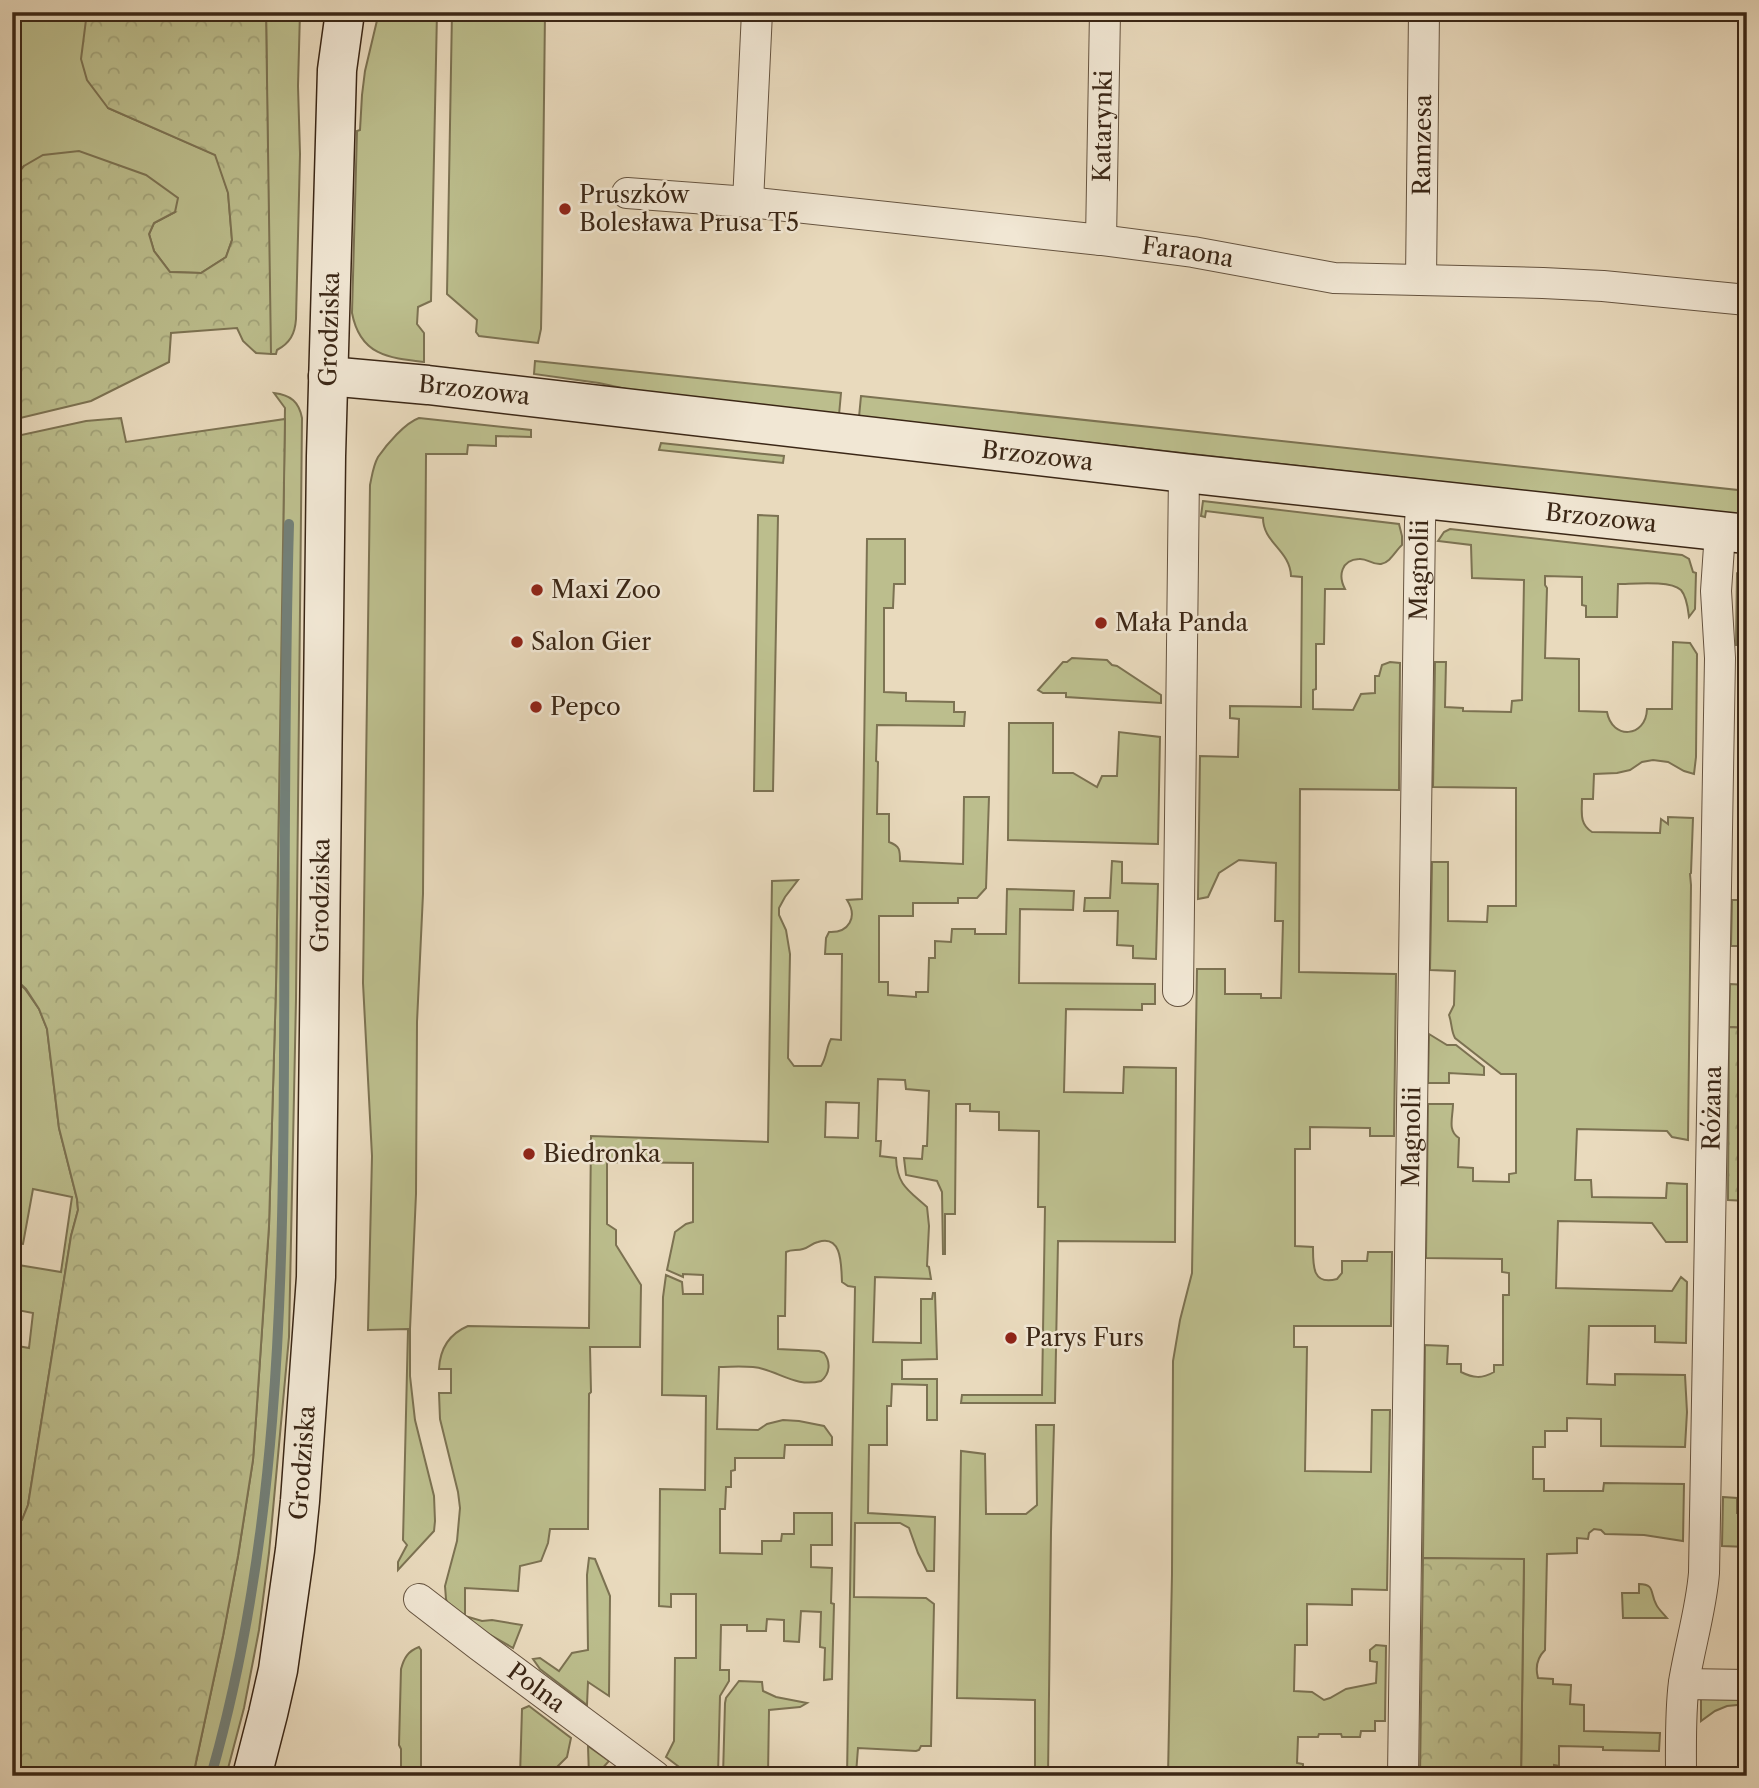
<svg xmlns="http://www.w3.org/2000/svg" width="1759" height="1788" font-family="'Libre Caslon Text',serif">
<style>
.green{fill:#bcbe8d;stroke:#7c7252;stroke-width:2;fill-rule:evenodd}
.forest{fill:url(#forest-crowns);stroke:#7c7252;stroke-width:2}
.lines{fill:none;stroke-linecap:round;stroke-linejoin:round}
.stream{stroke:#737f77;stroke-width:10}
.street-casing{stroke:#665440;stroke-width:32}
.secondary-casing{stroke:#3b2716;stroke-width:41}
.street{stroke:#f1e7d4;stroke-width:30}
.secondary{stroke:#f1e7d4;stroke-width:38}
.poi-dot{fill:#8f2418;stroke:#f1e7d4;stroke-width:2.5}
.labels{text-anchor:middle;stroke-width:5;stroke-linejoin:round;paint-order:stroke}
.street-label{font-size:24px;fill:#3b2716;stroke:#f1e7d4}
.poi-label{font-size:24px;fill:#3b2716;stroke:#f1e7d4;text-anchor:start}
</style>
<defs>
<pattern id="forest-crowns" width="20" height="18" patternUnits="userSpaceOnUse" patternTransform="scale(1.75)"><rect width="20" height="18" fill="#bcbe8d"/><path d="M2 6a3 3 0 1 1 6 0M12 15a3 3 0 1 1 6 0" fill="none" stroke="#a2a379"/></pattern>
</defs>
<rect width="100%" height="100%" fill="#e9dabd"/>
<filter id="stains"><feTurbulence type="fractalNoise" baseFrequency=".00286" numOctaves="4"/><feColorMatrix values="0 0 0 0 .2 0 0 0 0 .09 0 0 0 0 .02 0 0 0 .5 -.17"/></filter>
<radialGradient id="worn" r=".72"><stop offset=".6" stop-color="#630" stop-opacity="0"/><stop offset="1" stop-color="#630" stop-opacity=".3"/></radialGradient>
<g class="green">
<path d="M 12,12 L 87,12 L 108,108 L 216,155 L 228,192 L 232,240 L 226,257 L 201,273 L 170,272 L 154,251 L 149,234 L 154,223 L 175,212 L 24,166 L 12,180 Z"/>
<path d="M 266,12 L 300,12 L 298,86 L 300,154 L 296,319 C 295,334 290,343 277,350 L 276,354 L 271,354 L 270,350 Z"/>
<path d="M 379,12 L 437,12 L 431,301 L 418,307 L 417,324 L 424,333 L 424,362 C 388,358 360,355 352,313 L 357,131 L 360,130 L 362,95 L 365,71 Z"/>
<path d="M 452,12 L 545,12 L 542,275 L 541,329 L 538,343 L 479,336 L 476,332 L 477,320 L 447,294 Z"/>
<path d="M 535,361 L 841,393 L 839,415 L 649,394 L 599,383 L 534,374 Z"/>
<path d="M 274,393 C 291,395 299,402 302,418 L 296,999 L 289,1337 L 269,1553 L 259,1630 L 244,1708 L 226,1776 L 193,1776 L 223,1636 L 238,1556 L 253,1460 L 256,1419 L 269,1226 L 276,986 L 285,408 Z"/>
<path d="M 861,396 L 1747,491 L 1747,516 L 859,417 Z"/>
<path d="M 419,418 L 531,430 L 531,437 L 496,436 L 496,446 L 468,445 L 467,454 L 426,454 L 423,894 L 417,1022 L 416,1194 L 410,1329 L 410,1376 L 415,1420 L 434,1496 L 435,1521 L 434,1531 L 398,1570 L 398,1562 L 407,1545 L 403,1540 L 408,1329 L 368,1330 L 372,1156 L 363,983 L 370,485 C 372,476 373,466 378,457 C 387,444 405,423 419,418 Z"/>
<path d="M 661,443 L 784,456 L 783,463 L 659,450 Z"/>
<path d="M 1203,501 L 1399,524 L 1402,536 L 1402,545 C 1395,551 1391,562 1381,564 C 1372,565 1367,558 1359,559 C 1341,560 1338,576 1345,589 L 1325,589 L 1324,644 L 1316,644 L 1316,689 L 1313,690 L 1313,709 L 1353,710 L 1361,694 L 1375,693 L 1375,676 L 1379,676 L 1382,665 L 1390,662 L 1400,663 L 1399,790 L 1300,789 L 1299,972 L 1396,974 L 1394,1136 L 1370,1136 L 1370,1128 L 1310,1127 L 1310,1149 L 1295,1149 L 1295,1246 L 1313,1247 C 1313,1265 1312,1286 1337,1279 L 1342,1273 L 1342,1261 L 1367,1261 L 1368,1252 L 1392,1252 L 1391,1326 L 1294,1326 L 1294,1347 L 1307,1347 L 1305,1471 L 1371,1472 L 1372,1410 L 1390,1410 L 1387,1590 L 1352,1589 L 1352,1605 L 1307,1604 L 1307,1645 L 1295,1645 L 1294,1691 L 1312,1692 L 1324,1700 L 1330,1698 L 1346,1689 L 1376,1683 L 1377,1662 L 1370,1661 L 1370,1650 L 1376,1645 L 1386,1646 L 1385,1721 L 1375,1721 L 1375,1731 L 1361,1731 L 1360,1737 L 1342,1737 L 1341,1734 L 1319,1734 L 1318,1737 L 1298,1737 L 1297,1763 L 1303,1764 L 1303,1771 L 1309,1772 L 1309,1776 L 1168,1776 L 1172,1574 L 1173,1361 L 1180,1320 L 1192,1273 L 1197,969 L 1225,969 L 1225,994 L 1261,994 L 1261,998 L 1281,998 L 1283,921 L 1275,921 L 1276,863 L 1239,860 L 1219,873 L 1208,897 L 1198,899 L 1200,756 L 1238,757 L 1239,719 L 1230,718 L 1230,706 L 1301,707 L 1302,577 L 1291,576 C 1290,550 1263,543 1263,518 L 1206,511 L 1205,517 L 1201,516 Z"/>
<path d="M 758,515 L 778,516 L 773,791 L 754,791 Z"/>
<path d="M 1450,529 L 1682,555 L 1689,559 L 1693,572 L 1696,573 L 1695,609 L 1689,617 C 1688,609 1687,597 1681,590 C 1670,580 1633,584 1618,584 L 1617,617 L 1586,617 L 1586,606 L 1582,605 L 1582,577 L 1545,576 L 1545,585 L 1547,588 L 1545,658 L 1579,659 L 1579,711 L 1607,712 C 1612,740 1646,738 1647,709 L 1672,709 L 1673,642 L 1690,643 L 1697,654 L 1696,757 L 1694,774 L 1684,771 L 1668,762 L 1653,760 L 1642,762 L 1630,770 L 1617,773 L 1594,774 L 1593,799 L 1582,799 C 1582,812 1579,824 1592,832 L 1660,833 L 1661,819 L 1668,824 L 1668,817 L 1693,818 L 1691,873 L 1690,874 L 1691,885 L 1688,1140 L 1672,1137 L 1667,1131 L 1577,1129 L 1575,1180 L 1591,1180 L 1592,1197 L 1666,1198 L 1667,1183 L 1687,1184 L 1687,1242 L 1666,1242 L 1652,1223 L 1558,1221 L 1556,1288 L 1672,1291 L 1681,1277 L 1687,1282 L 1686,1343 L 1655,1342 L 1655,1326 L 1589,1326 L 1587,1384 L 1615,1385 L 1615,1374 L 1685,1375 L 1687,1412 L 1685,1447 L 1601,1446 L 1601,1419 L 1567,1418 L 1567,1431 L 1545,1431 L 1545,1447 L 1533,1447 L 1533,1479 L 1544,1479 L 1544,1491 L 1603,1491 L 1604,1483 L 1684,1484 L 1683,1541 L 1644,1535 L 1605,1534 L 1601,1530 L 1594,1529 L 1589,1533 L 1588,1539 L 1577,1538 L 1577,1553 L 1547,1554 L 1545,1650 C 1537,1658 1535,1667 1538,1678 L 1553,1679 L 1553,1684 L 1571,1685 L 1570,1704 L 1584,1705 L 1584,1731 L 1660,1733 L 1659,1751 L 1603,1750 L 1603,1747 L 1559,1746 L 1559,1766 L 1554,1765 L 1554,1776 L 1521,1776 L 1524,1560 L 1423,1558 L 1425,1345 L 1448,1346 L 1447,1364 L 1461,1364 L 1461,1372 C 1473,1378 1482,1379 1494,1372 L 1494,1365 L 1503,1365 L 1503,1295 L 1509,1295 L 1509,1273 L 1502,1272 L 1502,1259 L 1426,1258 L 1428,1104 L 1453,1104 C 1453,1117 1447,1131 1459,1138 L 1458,1167 L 1473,1168 L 1473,1181 L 1509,1182 L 1509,1174 L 1516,1173 L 1516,1074 L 1501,1074 L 1455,1038 C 1451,1031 1452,1023 1449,1015 L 1454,1005 L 1455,971 L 1430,970 L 1432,862 L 1448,862 L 1448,921 L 1487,922 L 1488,906 L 1516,906 L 1516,788 L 1433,787 L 1435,662 L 1446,662 L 1445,707 L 1463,708 L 1463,711 L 1511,712 L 1512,701 L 1522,700 L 1524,580 L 1472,578 L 1471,545 L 1438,541 L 1444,532 Z"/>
<path d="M 867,539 L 905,539 L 905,584 L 894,584 L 893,608 L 884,608 L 884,692 L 906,693 L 906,701 L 954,702 L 954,712 L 965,712 L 964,726 L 877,725 L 876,761 L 878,762 L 877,814 L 889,814 L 889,842 C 900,846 900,850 900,861 L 963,864 L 964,797 L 989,797 L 986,888 L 977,898 L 958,898 L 958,903 L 913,903 L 913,916 L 879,916 L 879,982 L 888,982 L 888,995 L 916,997 L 916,992 L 928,992 L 929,958 L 935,958 L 935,941 L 951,942 L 952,929 L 975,929 L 975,934 L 1006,934 L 1007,889 L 1074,891 L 1073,910 L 1020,909 L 1019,983 L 1155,984 L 1155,1004 L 1142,1004 L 1142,1010 L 1066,1009 L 1064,1092 L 1123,1093 L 1124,1067 L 1176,1068 L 1175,1242 L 1058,1241 L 1055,1403 L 961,1403 L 962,1395 L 1042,1395 L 1045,1207 L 1038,1207 L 1039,1131 L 999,1130 L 999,1112 L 970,1111 L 970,1104 L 956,1104 L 955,1214 L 945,1214 L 945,1254 L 943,1254 L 942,1192 L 937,1181 L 906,1175 L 904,1158 L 922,1159 L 923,1146 L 927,1146 L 929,1091 L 906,1089 L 905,1080 L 878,1079 L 876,1141 L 881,1141 L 880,1156 L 896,1158 C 897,1185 908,1190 927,1207 L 929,1226 L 927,1266 L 929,1267 L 931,1279 L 875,1277 L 873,1342 L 921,1343 L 921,1299 L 932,1299 L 933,1293 L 935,1293 L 937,1359 L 902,1360 L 902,1379 L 937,1379 L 937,1420 L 927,1420 L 927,1385 L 892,1384 L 891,1406 L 887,1406 L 887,1445 L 869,1445 L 868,1513 L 935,1517 L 934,1571 L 927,1571 L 918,1553 L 909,1528 L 900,1523 L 855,1523 L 854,1597 L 926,1598 L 934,1604 L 931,1746 L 921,1746 L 919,1750 L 916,1751 L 858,1748 L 856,1774 L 861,1776 L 847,1776 L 855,1287 L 848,1286 L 842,1282 C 841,1267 843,1234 818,1242 C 812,1243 808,1248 803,1249 C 797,1251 792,1249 786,1252 L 785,1316 L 778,1316 L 778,1349 L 819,1351 L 824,1353 C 831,1362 830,1374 821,1381 C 799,1387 784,1375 763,1369 C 750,1365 733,1367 719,1367 L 717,1429 L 758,1430 L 767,1424 L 783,1420 L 799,1421 L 824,1426 L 832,1437 L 832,1445 L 785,1445 L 784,1458 L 735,1458 L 735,1470 L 731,1471 L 731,1487 L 726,1487 L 725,1509 L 720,1509 L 720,1553 L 762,1554 L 762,1541 L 781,1541 L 782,1534 L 794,1534 L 794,1513 L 832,1513 L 832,1545 L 811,1545 L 811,1567 L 832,1568 L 831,1603 L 834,1604 L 832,1679 L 824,1680 L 825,1648 L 820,1647 L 821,1612 L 801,1611 L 799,1642 L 784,1641 L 784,1620 L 767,1619 L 766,1631 L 747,1631 L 747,1625 L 721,1625 L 720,1670 L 729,1670 L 729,1681 L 720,1696 L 718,1776 L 691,1776 L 666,1757 L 674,1741 L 675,1658 L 696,1658 L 696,1594 L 671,1594 L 671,1607 L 659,1606 L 660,1489 L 705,1490 L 706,1396 L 662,1395 L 663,1297 L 666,1275 L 682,1282 L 683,1294 L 703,1294 L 703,1275 L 683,1274 L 683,1277 L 667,1270 L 675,1232 L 686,1224 L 693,1222 L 693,1163 L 607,1162 L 607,1224 L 616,1230 L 616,1245 L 641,1285 L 640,1347 L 590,1347 L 591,1392 L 589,1394 L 588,1529 L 550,1529 L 548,1543 L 541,1561 L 520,1566 L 518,1591 L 465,1588 L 465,1616 L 482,1621 L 492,1620 L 522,1625 L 513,1648 L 487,1633 L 449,1608 L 446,1599 L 445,1586 L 457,1541 L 460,1508 L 458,1492 L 440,1419 L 439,1393 L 451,1393 L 451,1369 L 439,1369 C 440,1348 449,1334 468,1326 L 589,1328 L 591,1136 L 768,1142 L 772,881 L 798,880 L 785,897 L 779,908 L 779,915 L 786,930 L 790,954 L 788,1058 L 794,1066 L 821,1066 C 827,1057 826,1048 831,1039 L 841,1040 L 842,954 L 825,954 L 826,938 L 829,932 C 849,933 858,917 847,900 L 862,899 ZM 826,1102 L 859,1103 L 858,1138 L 825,1137 Z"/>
<path d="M 1747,568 L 1747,645 L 1736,645 L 1737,573 Z"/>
<path d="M 1072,658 L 1107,660 L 1112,665 L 1117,666 L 1161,695 L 1161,703 L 1066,697 L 1066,693 L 1043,693 L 1038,690 L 1063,662 L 1067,662 Z"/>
<path d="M 1009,723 L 1053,723 L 1053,773 L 1073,773 L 1097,787 L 1102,776 L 1117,776 L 1119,732 L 1160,737 L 1158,844 L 1008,840 Z"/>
<path d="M 1112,861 L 1122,862 L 1122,883 L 1158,884 L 1156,959 L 1133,958 L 1133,946 L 1117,945 L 1118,911 L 1084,911 L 1085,898 L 1110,898 Z"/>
<path d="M 1732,900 L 1747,900 L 1747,946 L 1731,946 Z"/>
<path d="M 12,976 L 25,989 L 39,1009 L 47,1029 L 59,1128 L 77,1199 L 78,1210 L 71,1236 L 28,1505 L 22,1520 L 12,1528 L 12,1345 L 29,1348 L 33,1313 L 12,1309 L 12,1264 L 61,1272 L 72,1197 L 33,1189 L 23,1244 L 12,1243 Z"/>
<path d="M 1730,984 L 1747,985 L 1747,1028 L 1729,1027 Z"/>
<path d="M 1429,1034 L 1447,1045 L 1456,1045 L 1484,1067 L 1484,1075 L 1449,1073 L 1449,1083 L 1428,1083 Z"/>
<path d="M 1036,1425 L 1054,1425 L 1051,1532 L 1048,1776 L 1035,1776 L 1035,1700 L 957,1698 L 961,1451 L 985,1454 L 986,1514 L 1026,1514 L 1037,1505 Z"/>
<path d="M 1723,1497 L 1737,1498 L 1737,1513 L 1747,1513 L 1747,1547 L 1722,1546 Z"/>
<path d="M 589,1558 L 595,1559 L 610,1596 L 609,1696 L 588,1682 L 587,1705 L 540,1669 L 533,1659 L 540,1658 L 559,1671 L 572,1653 L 588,1650 L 587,1575 Z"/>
<path d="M 1639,1584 C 1655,1584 1650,1593 1656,1604 C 1658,1609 1663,1613 1667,1618 L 1623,1618 L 1622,1593 L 1639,1593 Z"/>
<path d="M 419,1647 L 421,1650 L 421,1776 L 401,1776 L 401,1749 L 399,1745 L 401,1669 C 404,1658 408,1651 419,1647 Z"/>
<path d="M 739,1681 L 762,1682 L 763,1691 L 776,1697 L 807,1703 L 800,1707 L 769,1710 L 768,1776 L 723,1776 L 725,1703 L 726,1698 Z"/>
<path d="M 1701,1695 L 1747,1697 L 1747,1704 L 1727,1706 L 1715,1711 L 1701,1721 Z"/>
<path d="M 529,1706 L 571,1738 L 567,1757 L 548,1776 L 520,1776 L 522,1709 Z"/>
<path d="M 588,1746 L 609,1761 L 600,1771 L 600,1776 L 589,1776 Z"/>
</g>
<g class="forest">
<path d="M 87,12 L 266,12 L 271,354 L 256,353 L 243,341 L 237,328 L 171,333 L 169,362 L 91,401 L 12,420 L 12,180 L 24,166 L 43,155 L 79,151 L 146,175 L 178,198 L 175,212 L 154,223 L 149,234 L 154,251 L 170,272 L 201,273 L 226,257 L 232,240 L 228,193 L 215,155 L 108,108 L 87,80 L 81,59 Z"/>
<path d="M 121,418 L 126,442 L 285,419 L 276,986 L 269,1226 L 256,1419 L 253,1460 L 238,1556 L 223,1636 L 193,1776 L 12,1776 L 12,1528 L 22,1520 L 28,1505 L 71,1236 L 78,1210 L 77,1199 L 59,1128 L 47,1029 L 39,1009 L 26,989 L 12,976 L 12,437 L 86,421 Z"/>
<path d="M 1729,1027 L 1747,1028 L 1747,1201 L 1728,1200 Z"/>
<path d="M 1423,1558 L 1524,1559 L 1521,1776 L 1420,1776 Z"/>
</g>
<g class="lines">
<path class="stream" d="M 211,1776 C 278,1543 283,1295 284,1055 C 285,878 284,701 289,524"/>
<defs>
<g id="street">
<path id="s1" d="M 627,193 L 748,202 L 1101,240 L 1193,252 L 1334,278 L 1543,283 L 1603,286 L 1747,300"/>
<path d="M 748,202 L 757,12"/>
<path id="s2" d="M 1101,240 L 1105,12"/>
<path id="s3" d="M 1421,280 L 1424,12"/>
<path d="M 1178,991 L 1184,473"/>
<path id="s4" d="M 419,1599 L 480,1646 L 655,1776"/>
<path d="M 1684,1684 L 1747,1685"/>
<path id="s5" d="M 1403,1776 L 1420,522 L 1422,499"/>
<path id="s6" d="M 1681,1776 C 1681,1745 1680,1713 1684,1682 C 1690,1645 1701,1610 1704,1573 L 1720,658 L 1716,591 L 1720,532"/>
</g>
<g id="secondary">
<path id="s7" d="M 328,376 L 428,385 L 1184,473 L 1747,534"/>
<path id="s8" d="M 252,1776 L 268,1714 L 278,1670 L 295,1550 L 300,1501 L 316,1277 L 326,456 L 337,70 L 345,12"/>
</g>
</defs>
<use href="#street" class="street-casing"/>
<use href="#secondary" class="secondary-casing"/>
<use href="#street" class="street"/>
<use href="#secondary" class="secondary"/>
</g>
<g class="poi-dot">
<circle cx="565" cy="209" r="7"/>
<circle cx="537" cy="590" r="7"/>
<circle cx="1101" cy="623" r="7"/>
<circle cx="517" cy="642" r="7"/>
<circle cx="536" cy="707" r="7"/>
<circle cx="529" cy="1154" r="7"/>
<circle cx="1011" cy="1338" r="7"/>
</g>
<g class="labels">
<g class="street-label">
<text dy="8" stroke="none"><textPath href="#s2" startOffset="114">Katarynki</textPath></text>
<text dy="8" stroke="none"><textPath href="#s3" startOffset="135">Ramzesa</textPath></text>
<text dy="8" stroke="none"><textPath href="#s1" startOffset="564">Faraona</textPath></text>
<text dy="8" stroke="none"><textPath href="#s8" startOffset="1452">Grodziska</textPath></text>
<text dy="8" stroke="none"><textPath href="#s7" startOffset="147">Brzozowa</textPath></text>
<text dy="8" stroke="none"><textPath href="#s7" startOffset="714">Brzozowa</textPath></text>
<text dy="8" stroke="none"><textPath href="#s7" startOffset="1281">Brzozowa</textPath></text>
<text dy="8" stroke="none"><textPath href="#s5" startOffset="1206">Magnolii</textPath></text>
<text dy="8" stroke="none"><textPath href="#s8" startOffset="886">Grodziska</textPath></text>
<text dy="8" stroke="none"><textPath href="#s6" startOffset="670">Różana</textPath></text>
<text dy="8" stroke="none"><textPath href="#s5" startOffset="639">Magnolii</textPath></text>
<text dy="8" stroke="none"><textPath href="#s8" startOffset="318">Grodziska</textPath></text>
<text dy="8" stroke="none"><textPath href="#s4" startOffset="147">Polna</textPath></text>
</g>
<g class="poi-label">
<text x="579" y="203">Pruszków<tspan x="579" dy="28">Bolesława Prusa T5</tspan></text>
<text x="551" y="598">Maxi Zoo</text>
<text x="1115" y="631">Mała Panda</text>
<text x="531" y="650">Salon Gier</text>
<text x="550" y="715">Pepco</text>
<text x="543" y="1162">Biedronka</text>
<text x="1025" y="1346">Parys Furs</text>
</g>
</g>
<rect width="1759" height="1788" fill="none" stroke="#e9dabd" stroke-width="42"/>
<rect x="14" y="14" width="1731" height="1760" fill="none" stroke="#3b2716" stroke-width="3.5"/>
<rect x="21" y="21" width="1717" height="1746" fill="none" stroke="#3b2716" stroke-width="2"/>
<rect width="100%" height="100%" filter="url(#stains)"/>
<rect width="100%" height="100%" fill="url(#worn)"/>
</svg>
